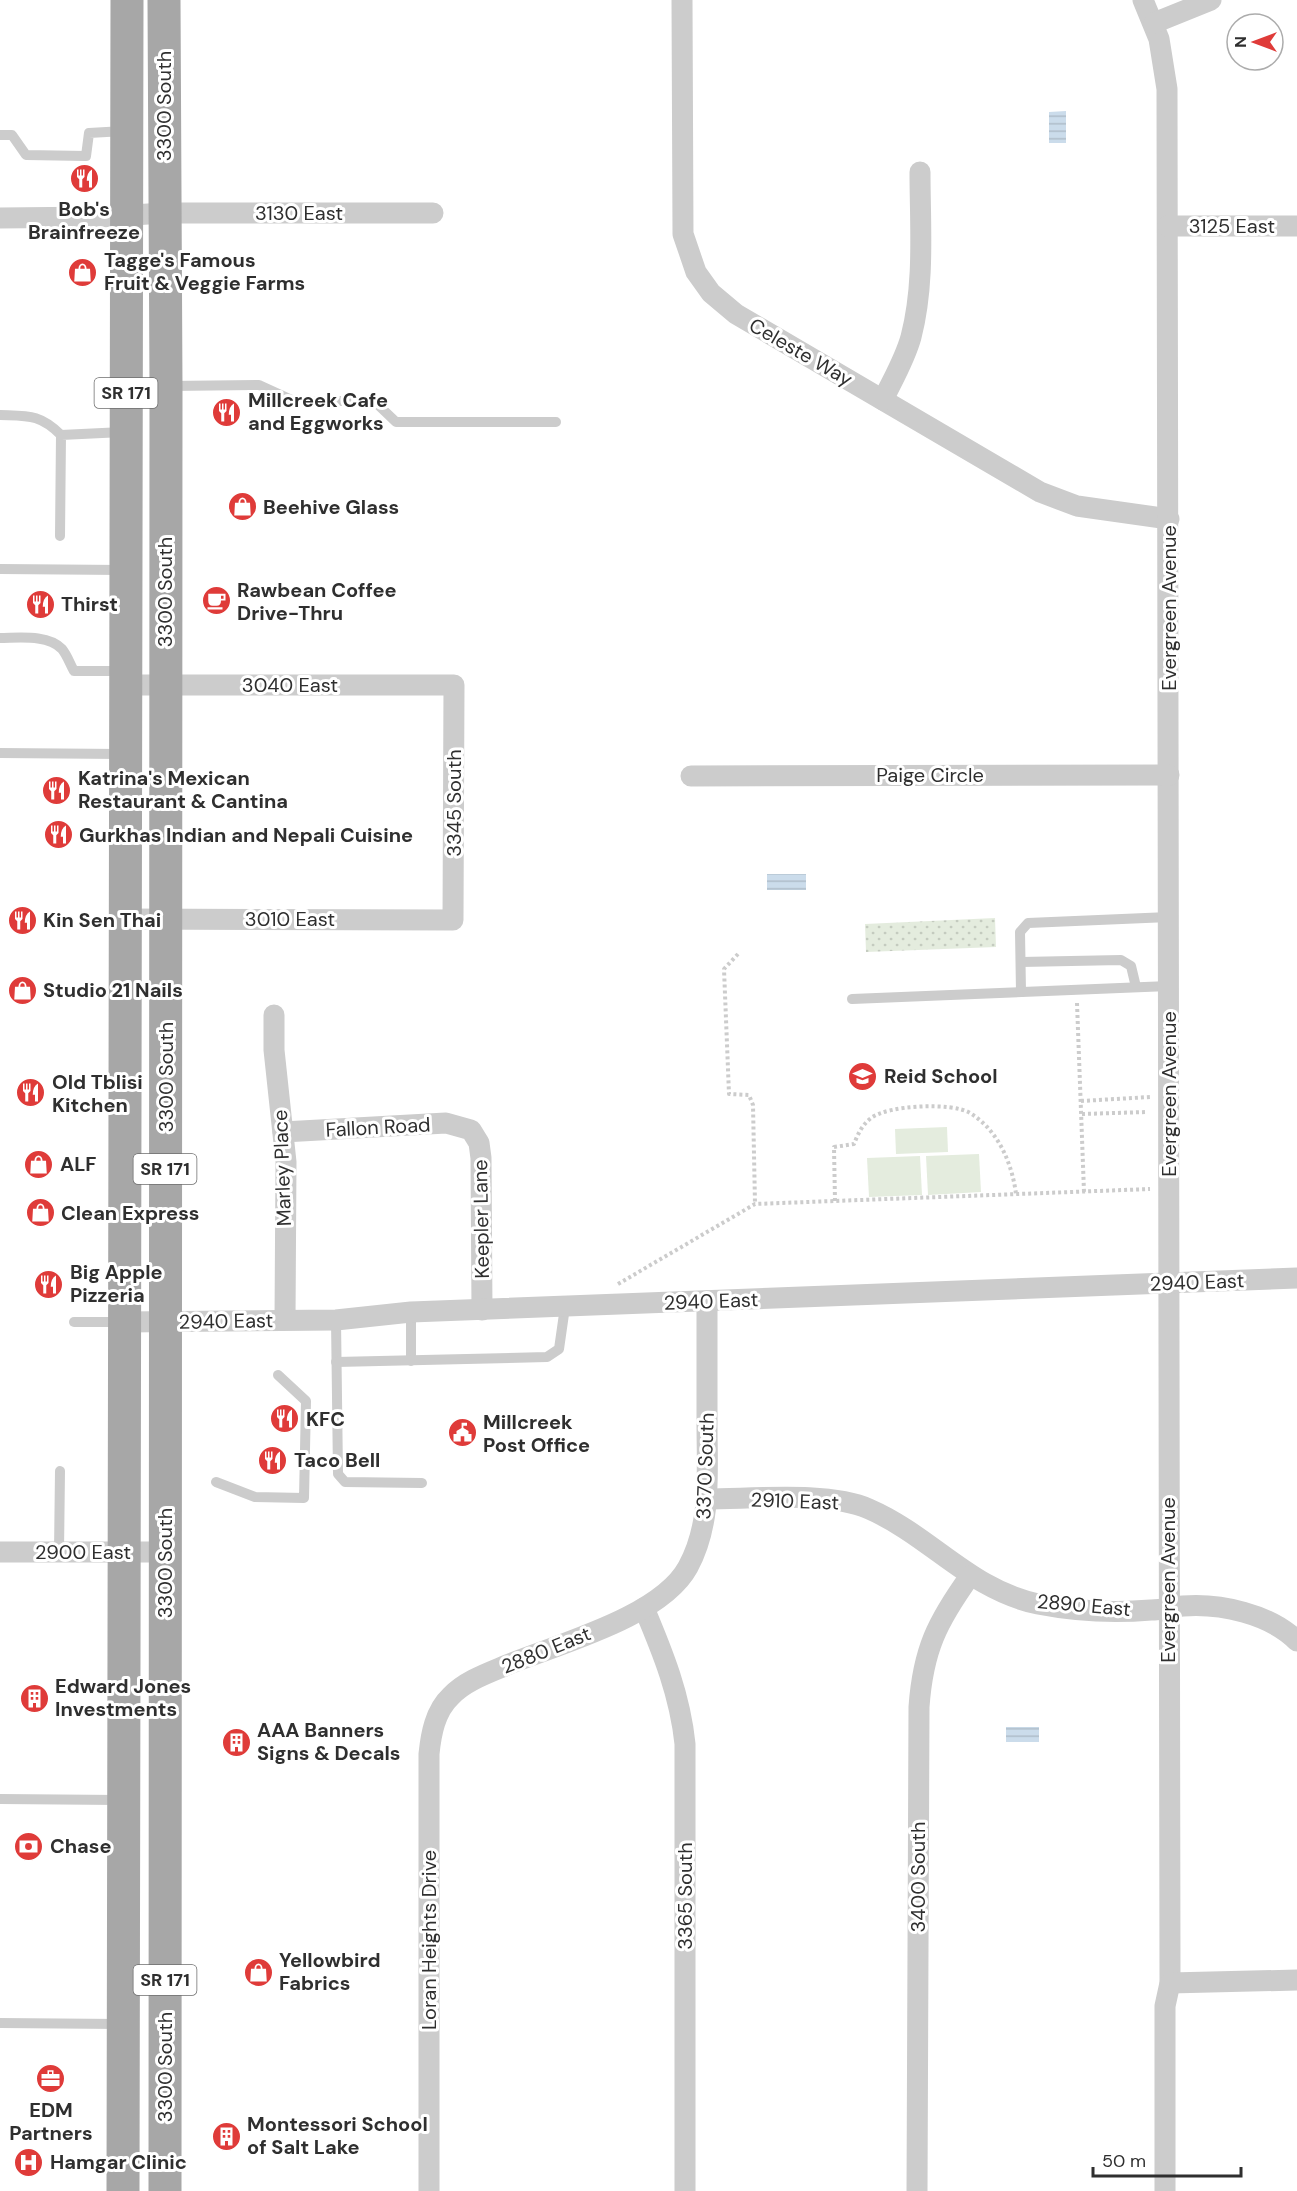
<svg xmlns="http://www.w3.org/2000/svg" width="1297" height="2191" font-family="'DM Sans',sans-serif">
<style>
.park{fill:url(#park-dots)}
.pitch{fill:#e4ecde}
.water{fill:url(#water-rules)}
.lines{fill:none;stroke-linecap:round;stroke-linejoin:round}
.path{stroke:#ccc;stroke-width:4;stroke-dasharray:3 3;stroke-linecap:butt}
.lane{stroke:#ccc;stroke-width:10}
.street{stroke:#ccc;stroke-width:21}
.primary{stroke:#a7a7a7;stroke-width:33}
.labels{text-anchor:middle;stroke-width:6;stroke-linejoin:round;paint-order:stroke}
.shield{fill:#fff;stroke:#6d6d6d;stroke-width:1.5}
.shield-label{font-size:18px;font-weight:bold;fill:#2f2f2f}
.street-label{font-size:20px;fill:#2f2f2f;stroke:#fff}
.poi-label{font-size:20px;font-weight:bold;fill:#2f2f2f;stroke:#fff;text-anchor:start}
</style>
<defs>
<pattern id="park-dots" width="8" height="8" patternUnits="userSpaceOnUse" patternTransform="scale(1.5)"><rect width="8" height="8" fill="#e4ecde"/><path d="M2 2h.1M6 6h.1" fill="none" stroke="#c4cbbf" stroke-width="1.8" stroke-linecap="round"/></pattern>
<pattern id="water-rules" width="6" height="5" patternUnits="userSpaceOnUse" patternTransform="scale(1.5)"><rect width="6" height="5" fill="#cbdceb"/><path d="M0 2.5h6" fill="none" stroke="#afbdca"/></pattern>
</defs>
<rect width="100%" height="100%" fill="#fff"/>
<path class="park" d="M 995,918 L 996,947 L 866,952 L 865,924 Z"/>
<g class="pitch">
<path d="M 947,1127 L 948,1152 L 896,1154 L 895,1129 Z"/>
<path d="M 979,1154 L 981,1192 L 928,1195 L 926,1156 Z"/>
<path d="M 920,1156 L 922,1195 L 869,1197 L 867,1158 Z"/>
</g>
<g class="water">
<path d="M 1066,111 L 1066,143 L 1049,143 L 1049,112 Z"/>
<rect x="767" y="874" width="39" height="16"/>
<rect x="1006" y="1727" width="33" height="15"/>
</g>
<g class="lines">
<g class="path">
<path d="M 738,954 L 724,969 L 729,1094 L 749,1095 L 753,1105 L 755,1204"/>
<path d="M 1077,1003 L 1084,1192"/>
<path d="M 1081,1101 L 1150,1097"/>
<path d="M 1082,1114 L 1147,1112"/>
<path d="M 835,1201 L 834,1147 L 854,1144 C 858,1134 862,1125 871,1118 C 888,1105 952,1102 970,1113 C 998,1130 1012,1163 1016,1194"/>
<path d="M 618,1284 L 755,1204 L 1150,1189"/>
</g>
<g class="lane">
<path d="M 0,135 L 12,135 L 26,155 L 86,156 L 89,133 L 124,131"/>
<path d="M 169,386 L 259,385 L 294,401 L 374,401 L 396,422 L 556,422"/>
<path d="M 0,415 C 28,416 40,414 61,435"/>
<path d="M 60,536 L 61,435 L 123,432"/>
<path d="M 0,569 L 123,570"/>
<path d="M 0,638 C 18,638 48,634 62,649 C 67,655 70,664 74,671 L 123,671"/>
<path d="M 0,753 L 122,754"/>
<path d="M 1021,962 L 1121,960 L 1131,966 L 1136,987"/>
<path d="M 1021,992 L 1020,932 L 1028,923 L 1169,917"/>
<path d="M 852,999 L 1169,986"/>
<path d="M 411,1312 L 411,1361"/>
<path d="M 336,1320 L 338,1474 L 345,1482 L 422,1483"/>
<path d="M 74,1322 L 122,1322"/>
<path d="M 336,1362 L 547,1357 L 559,1349 L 565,1307"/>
<path d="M 216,1482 L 255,1497 L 304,1498 L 306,1401 L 278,1375"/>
<path d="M 59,1552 L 60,1471"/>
<path d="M 0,1799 L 120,1800"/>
<path d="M 169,1983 L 192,1983"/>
<path d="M 0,2023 L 120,2024"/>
</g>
<g class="street">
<path d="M 682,0 L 683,234 L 696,272 L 711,293 L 736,314 L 1040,492 L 1077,506 L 1169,519"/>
<path d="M 1143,0 L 1159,39 L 1167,89 L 1170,1983 L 1165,2006 L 1165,2191"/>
<path d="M 1154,23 L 1211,0"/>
<path d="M 0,218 L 101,217 L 164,213 L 433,213"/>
<path d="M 1168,226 L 1297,226"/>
<path d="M 883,400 C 893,379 905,359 911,337 C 925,283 920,226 920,172"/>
<path d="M 125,685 L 454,685 L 453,920 L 126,919"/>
<path d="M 691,776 L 1169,775"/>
<path d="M 274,1015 L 274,1050 L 286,1162 L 285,1320"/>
<path d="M 283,1132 L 446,1123 L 471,1130 L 479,1143 L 481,1158 L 482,1310"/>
<path d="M 125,1322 L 336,1320 L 411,1312 L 1297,1278"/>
<path d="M 707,1499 C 752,1499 829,1491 869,1509 C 931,1536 970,1590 1038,1604 C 1074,1611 1116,1613 1151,1610 C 1162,1610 1172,1607 1183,1606 C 1220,1603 1270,1614 1297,1641"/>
<path d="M 0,1552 L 165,1552"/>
<path d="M 644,1608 C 663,1653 680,1695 685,1744 L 685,2191"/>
<path d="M 1170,1983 L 1297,1980"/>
<path d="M 429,2191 L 429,1754 C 431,1734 435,1711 451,1696 C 465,1681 488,1673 507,1665 C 558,1644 661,1617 688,1567 C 712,1523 707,1473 707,1424 C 707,1383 707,1342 707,1301"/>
<path d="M 917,2191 L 919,1707 C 923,1650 937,1622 970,1576"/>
</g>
<g class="primary">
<path d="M 164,0 L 166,386 L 165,2191"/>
<path d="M 123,2191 L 127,0"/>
</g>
</g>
<defs>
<symbol id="restaurant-disc" viewBox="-11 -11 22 22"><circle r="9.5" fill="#df3b39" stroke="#fff"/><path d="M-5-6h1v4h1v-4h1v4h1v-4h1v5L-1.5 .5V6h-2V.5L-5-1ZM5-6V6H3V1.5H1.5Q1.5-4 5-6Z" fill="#fff"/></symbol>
<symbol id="shop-disc" viewBox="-11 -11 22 22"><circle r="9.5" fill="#df3b39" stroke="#fff"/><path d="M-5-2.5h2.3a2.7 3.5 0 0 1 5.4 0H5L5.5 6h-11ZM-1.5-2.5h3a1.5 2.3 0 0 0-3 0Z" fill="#fff"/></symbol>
<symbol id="cafe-disc" viewBox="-11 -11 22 22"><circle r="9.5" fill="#df3b39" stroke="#fff"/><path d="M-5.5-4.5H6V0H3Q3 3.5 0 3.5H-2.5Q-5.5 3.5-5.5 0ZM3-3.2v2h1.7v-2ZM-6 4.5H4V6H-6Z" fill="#fff"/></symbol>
<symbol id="school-disc" viewBox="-11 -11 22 22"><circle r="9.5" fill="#df3b39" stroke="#fff"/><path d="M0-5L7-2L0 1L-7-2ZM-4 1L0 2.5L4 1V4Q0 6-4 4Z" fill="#fff"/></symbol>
<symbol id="civic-disc" viewBox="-11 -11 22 22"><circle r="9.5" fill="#df3b39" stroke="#fff"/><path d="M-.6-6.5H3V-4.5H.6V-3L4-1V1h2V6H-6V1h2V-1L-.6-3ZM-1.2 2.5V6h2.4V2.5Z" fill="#fff"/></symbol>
<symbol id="building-disc" viewBox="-11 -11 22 22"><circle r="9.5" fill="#df3b39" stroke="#fff"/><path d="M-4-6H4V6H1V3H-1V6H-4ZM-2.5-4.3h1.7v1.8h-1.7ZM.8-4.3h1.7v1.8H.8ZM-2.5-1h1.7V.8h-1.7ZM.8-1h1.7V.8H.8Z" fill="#fff"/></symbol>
<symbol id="bank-disc" viewBox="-11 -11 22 22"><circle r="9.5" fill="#df3b39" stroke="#fff"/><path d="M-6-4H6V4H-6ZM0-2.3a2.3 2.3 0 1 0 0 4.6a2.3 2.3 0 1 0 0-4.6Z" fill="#fff"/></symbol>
<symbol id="office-disc" viewBox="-11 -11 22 22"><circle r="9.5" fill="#df3b39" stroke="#fff"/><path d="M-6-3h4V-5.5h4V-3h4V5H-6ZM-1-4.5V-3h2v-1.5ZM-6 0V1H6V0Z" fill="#fff"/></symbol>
<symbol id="hospital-disc" viewBox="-11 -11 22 22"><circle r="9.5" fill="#df3b39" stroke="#fff"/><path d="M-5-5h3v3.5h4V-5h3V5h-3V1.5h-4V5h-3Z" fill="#fff"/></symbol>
</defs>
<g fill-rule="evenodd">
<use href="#restaurant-disc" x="68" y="162" width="33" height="33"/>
<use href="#shop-disc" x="66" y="256" width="33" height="33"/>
<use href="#restaurant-disc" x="210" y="396" width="33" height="33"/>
<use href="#shop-disc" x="226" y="490" width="33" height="33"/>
<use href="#cafe-disc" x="200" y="584" width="33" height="33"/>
<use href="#restaurant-disc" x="24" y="588" width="33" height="33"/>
<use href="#restaurant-disc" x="40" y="774" width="33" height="33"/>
<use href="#restaurant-disc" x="42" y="818" width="33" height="33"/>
<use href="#restaurant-disc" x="6" y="904" width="33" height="33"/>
<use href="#shop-disc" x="6" y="974" width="33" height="33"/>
<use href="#school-disc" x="846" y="1060" width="33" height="33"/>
<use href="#restaurant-disc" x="14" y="1076" width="33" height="33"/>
<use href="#shop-disc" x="22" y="1148" width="33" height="33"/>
<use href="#shop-disc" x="24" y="1196" width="33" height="33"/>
<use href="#restaurant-disc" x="32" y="1268" width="33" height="33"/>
<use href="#restaurant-disc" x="268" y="1402" width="33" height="33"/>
<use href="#civic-disc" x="446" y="1416" width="33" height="33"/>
<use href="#restaurant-disc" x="256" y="1444" width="33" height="33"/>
<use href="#building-disc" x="18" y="1682" width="33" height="33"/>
<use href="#building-disc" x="220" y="1726" width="33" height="33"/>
<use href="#bank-disc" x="12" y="1830" width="33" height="33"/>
<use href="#shop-disc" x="242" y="1956" width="33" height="33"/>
<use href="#office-disc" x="34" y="2062" width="33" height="33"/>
<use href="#building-disc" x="210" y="2120" width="33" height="33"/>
<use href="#hospital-disc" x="12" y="2146" width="33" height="33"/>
</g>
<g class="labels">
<g class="shield">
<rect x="94.5" y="378" width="63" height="30" rx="4.5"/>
<rect x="133.5" y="1154" width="63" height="30" rx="4.5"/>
<rect x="133.5" y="1965" width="63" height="30" rx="4.5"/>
</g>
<g class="shield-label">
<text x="126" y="399">SR 171</text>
<text x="165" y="1175">SR 171</text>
<text x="165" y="1986">SR 171</text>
</g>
<g class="street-label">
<text transform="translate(164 106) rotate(-90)" y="7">3300 South</text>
<text x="299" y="220">3130 East</text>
<text x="1232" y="233">3125 East</text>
<text transform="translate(801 352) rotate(30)" y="7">Celeste Way</text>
<text transform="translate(165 592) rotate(-90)" y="7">3300 South</text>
<text transform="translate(1169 608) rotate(-90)" y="7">Evergreen Avenue</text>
<text x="290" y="692">3040 East</text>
<text x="930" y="782">Paige Circle</text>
<text transform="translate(454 803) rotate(-90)" y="7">3345 South</text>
<text x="290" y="926">3010 East</text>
<text transform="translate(166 1077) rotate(-90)" y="7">3300 South</text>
<text transform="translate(1169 1094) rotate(-90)" y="7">Evergreen Avenue</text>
<text transform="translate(378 1127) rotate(-3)" y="7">Fallon Road</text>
<text transform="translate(282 1168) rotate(-92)" y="7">Marley Place</text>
<text transform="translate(481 1219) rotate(-91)" y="7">Keepler Lane</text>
<text transform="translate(1197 1282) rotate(-2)" y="7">2940 East</text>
<text transform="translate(711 1301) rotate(-2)" y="7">2940 East</text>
<text transform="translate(226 1321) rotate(-1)" y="7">2940 East</text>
<text transform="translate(705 1466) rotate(-88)" y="7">3370 South</text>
<text transform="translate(795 1501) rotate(2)" y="7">2910 East</text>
<text x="83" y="1559">2900 East</text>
<text transform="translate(165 1563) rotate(-90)" y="7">3300 South</text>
<text transform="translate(1168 1580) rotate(-90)" y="7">Evergreen Avenue</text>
<text transform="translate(1084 1605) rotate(5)" y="7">2890 East</text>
<text transform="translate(546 1650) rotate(-22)" y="7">2880 East</text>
<text transform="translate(918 1877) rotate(-90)" y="7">3400 South</text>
<text transform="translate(685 1896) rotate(-90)" y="7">3365 South</text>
<text transform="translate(429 1940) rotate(-90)" y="7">Loran Heights Drive</text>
<text transform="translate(165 2067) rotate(-90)" y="7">3300 South</text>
</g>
<g class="poi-label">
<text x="84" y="216" text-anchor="middle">Bob's<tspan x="84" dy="23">Brainfreeze</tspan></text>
<text x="104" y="267">Tagge's Famous<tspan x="104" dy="23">Fruit &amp; Veggie Farms</tspan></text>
<text x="248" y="407">Millcreek Cafe<tspan x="248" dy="23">and Eggworks</tspan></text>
<text x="263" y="514">Beehive Glass</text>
<text x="237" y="597">Rawbean Coffee<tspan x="237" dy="23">Drive-Thru</tspan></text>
<text x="61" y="611">Thirst</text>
<text x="78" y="785">Katrina's Mexican<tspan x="78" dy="23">Restaurant &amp; Cantina</tspan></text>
<text x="79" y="842">Gurkhas Indian and Nepali Cuisine</text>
<text x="43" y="927">Kin Sen Thai</text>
<text x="43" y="997">Studio 21 Nails</text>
<text x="884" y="1083">Reid School</text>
<text x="52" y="1089">Old Tblisi<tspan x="52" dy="23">Kitchen</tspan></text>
<text x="60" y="1171">ALF</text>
<text x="61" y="1220">Clean Express</text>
<text x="70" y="1279">Big Apple<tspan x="70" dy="23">Pizzeria</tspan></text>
<text x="306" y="1426">KFC</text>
<text x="483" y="1429">Millcreek<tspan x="483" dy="23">Post Office</tspan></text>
<text x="294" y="1467">Taco Bell</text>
<text x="55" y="1693">Edward Jones<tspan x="55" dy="23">Investments</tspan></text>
<text x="257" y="1737">AAA Banners<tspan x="257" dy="23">Signs &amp; Decals</tspan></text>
<text x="50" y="1853">Chase</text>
<text x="279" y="1967">Yellowbird<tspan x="279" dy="23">Fabrics</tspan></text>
<text x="51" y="2117" text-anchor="middle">EDM<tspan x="51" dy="23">Partners</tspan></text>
<text x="247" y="2131">Montessori School<tspan x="247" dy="23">of Salt Lake</tspan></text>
<text x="50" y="2169">Hamgar Clinic</text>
</g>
</g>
<g transform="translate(1255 42) rotate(270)"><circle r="28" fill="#ffffff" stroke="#acacac" stroke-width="1.5"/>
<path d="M0-4.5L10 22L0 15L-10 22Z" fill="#df3b39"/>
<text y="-9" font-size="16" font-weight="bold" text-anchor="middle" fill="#2f2f2f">N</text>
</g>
<path d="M1093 2167v9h148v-9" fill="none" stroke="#2f2f2f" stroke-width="3"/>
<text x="1102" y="2167" font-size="18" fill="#2f2f2f" stroke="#ffffff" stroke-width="4.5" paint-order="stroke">50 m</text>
</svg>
